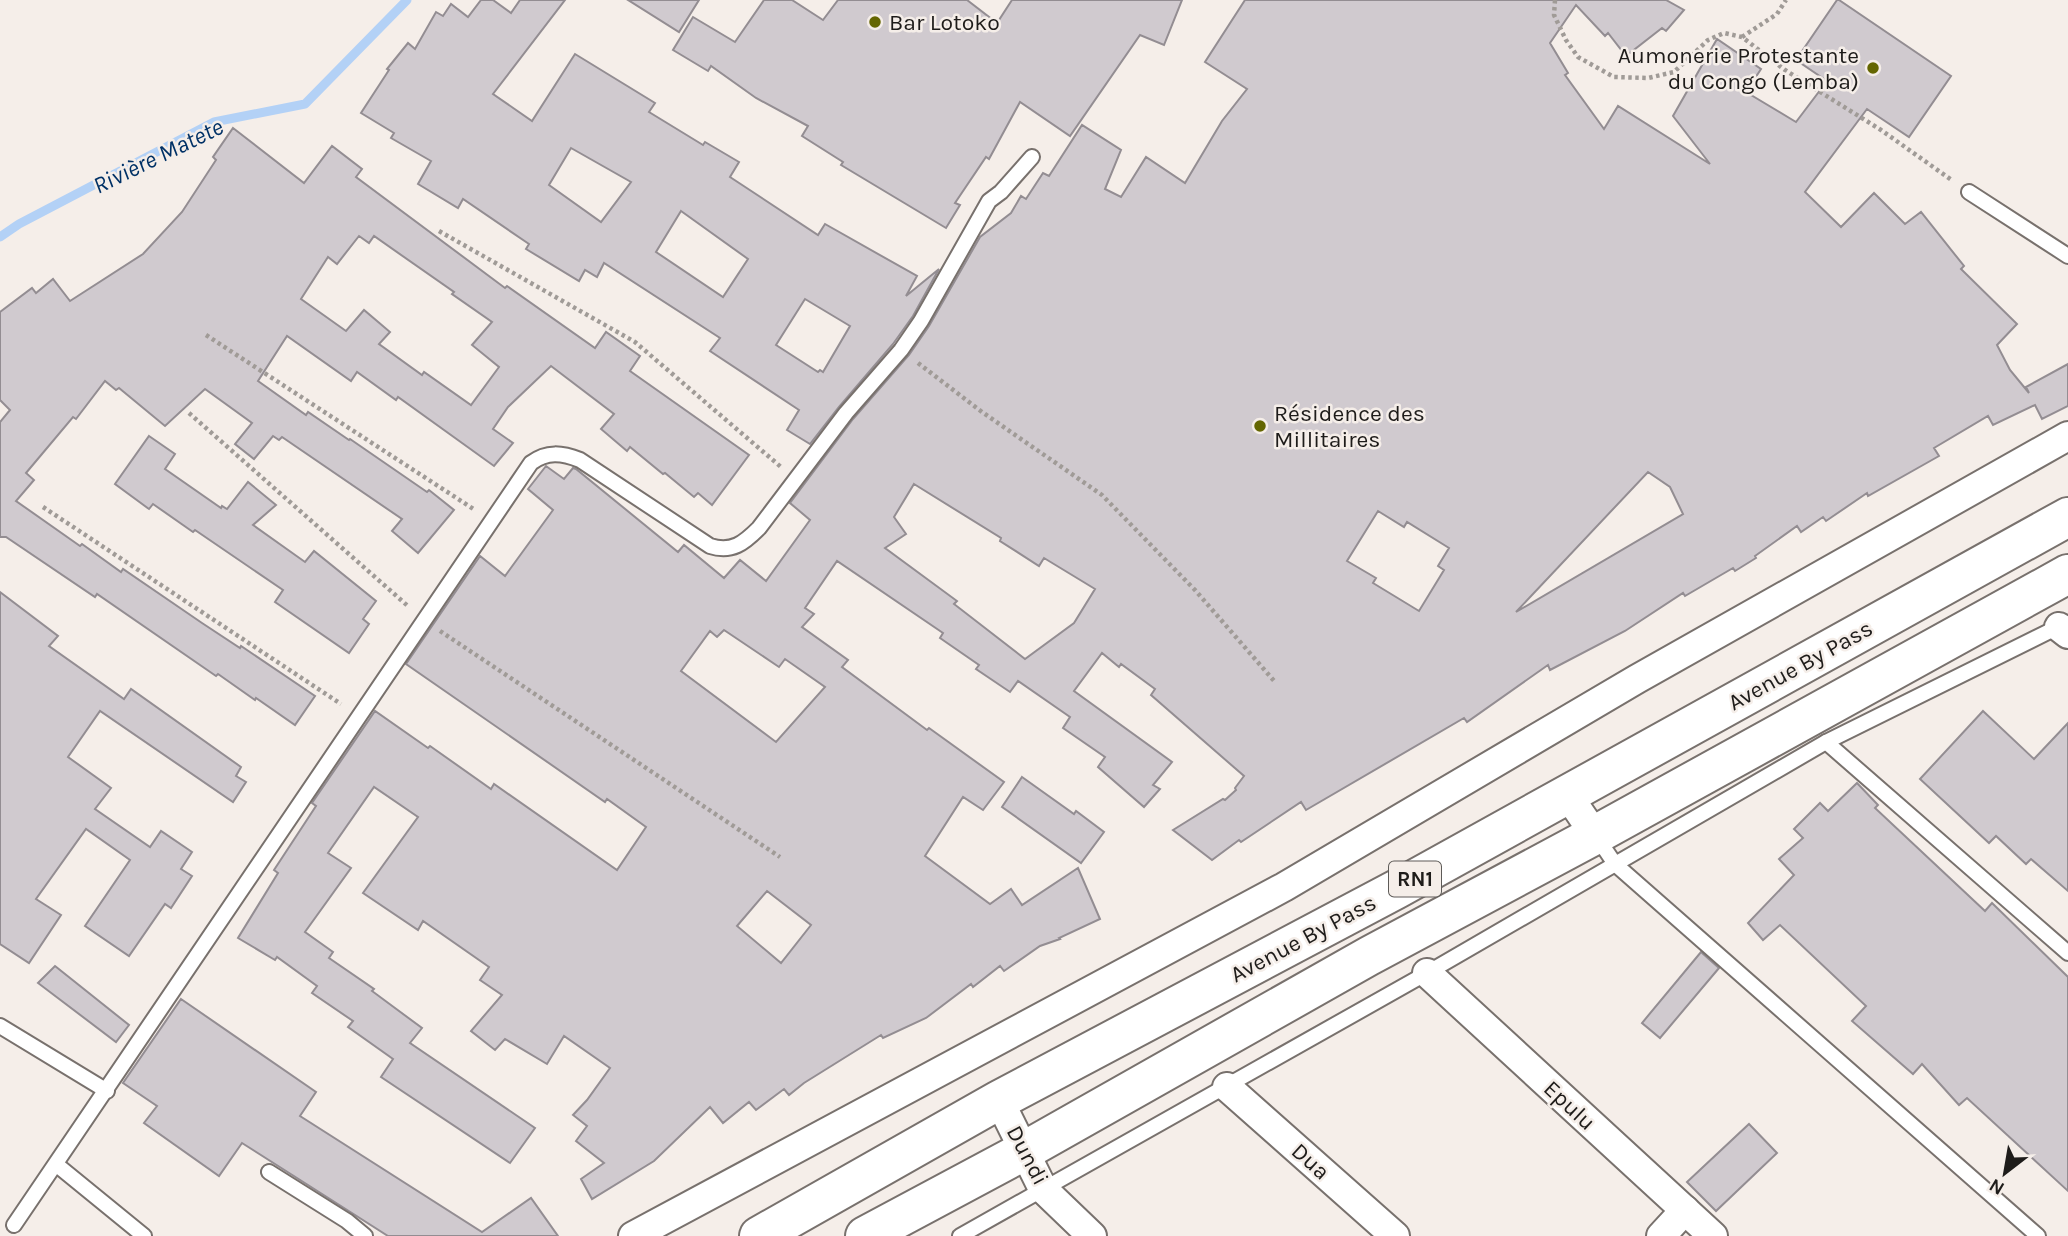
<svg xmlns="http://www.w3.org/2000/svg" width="2068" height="1236" font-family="Karla,sans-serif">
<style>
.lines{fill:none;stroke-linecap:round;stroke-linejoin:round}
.stream{stroke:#b3d1f6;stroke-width:9}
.building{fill:#d0cacf;stroke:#938d92;stroke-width:2;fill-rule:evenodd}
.service-casing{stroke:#78716d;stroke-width:18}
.minor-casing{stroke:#78716d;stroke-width:32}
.trunk-casing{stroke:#78716d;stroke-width:42}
.path{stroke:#a09b97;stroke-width:4.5;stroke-dasharray:3.5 3.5;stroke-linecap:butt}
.service{stroke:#fff;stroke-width:14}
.minor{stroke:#fff;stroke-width:28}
.trunk{stroke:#fff;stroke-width:38}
.poi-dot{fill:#646601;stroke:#f5eee9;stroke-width:2.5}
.labels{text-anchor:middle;stroke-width:5;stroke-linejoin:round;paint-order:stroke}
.shield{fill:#f5eee9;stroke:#5e5b58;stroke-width:2}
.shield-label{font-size:21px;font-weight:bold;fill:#1e1c1a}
.poi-label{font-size:23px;fill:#1e1c1a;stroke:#f5eee9;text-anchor:start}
.street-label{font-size:23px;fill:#1e1c1a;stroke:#f5eee9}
.water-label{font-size:24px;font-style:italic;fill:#003166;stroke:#f5eee9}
</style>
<rect width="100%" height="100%" fill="#f5eee9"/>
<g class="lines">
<path class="stream" d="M 0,237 L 19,224 L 214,122 L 305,104 L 407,0"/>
</g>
<g class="building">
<path d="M 481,0 L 493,0 L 511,13 L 520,0 L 565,0 L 493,94 L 532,121 L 575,54 L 655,103 L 649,112 L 703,145 L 705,142 L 739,162 L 730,177 L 818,235 L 825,224 L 917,276 L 906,296 L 939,269 L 913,316 L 893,344 L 839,407 L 810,444 L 787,430 L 799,410 L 710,351 L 720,338 L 604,263 L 597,277 L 585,270 L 579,281 L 526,249 L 529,244 L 463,199 L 458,208 L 418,184 L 431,161 L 391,138 L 394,133 L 361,113 L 389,70 L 387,69 L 408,43 L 415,49 L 436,12 L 443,16 L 451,4 L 468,17 ZM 571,148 L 631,182 L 601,222 L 549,185 ZM 681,211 L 748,259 L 723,297 L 656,252 ZM 805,299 L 850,326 L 823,372 L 820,370 L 818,372 L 776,345 Z"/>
<path d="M 628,0 L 699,0 L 679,32 Z"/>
<path d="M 764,0 L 792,0 L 823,20 L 838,0 L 967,0 L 997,23 L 1012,0 L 1182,0 L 1164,45 L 1140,35 L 1070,136 L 1020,102 L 989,159 L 986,157 L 955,203 L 960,205 L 946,228 L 841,165 L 843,162 L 802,136 L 808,126 L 756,98 L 711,66 L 708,71 L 673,50 L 693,17 L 735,42 Z"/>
<path d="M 1245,0 L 1666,0 L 1684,10 L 1666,31 L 1662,28 L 1626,56 L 1608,33 L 1605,36 L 1576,5 L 1550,43 L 1568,73 L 1565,75 L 1604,129 L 1618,106 L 1710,164 L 1673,116 L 1717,39 L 1761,69 L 1746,92 L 1796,122 L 1827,81 L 1796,60 L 1837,0 L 1839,0 L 1951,76 L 1909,137 L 1867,109 L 1805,192 L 1841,227 L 1874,193 L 1905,224 L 1921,212 L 1964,266 L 1961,269 L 2017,324 L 1997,345 L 2010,370 L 2029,393 L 2026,387 L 2068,364 L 2068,406 L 2042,419 L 2035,405 L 1993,425 L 1988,416 L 1934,448 L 1939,456 L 1868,496 L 1867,493 L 1826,521 L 1823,517 L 1801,532 L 1797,526 L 1755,556 L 1756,558 L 1735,571 L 1733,568 L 1685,596 L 1683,593 L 1625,631 L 1550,670 L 1548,665 L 1467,722 L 1464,718 L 1306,810 L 1301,802 L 1241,842 L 1239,840 L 1212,860 L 1173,830 L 1223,799 L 1225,800 L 1236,790 L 1235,788 L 1244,776 L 1151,695 L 1155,689 L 1121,664 L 1119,667 L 1102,653 L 1074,691 L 1172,762 L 1153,785 L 1160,789 L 1144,807 L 1098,767 L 1105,757 L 1063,728 L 1070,717 L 1018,681 L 1010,692 L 976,669 L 979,665 L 940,638 L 943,633 L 837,561 L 805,608 L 814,614 L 802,627 L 848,660 L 842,667 L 927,730 L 929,728 L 1004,782 L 983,810 L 963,797 L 925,856 L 990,904 L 1011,889 L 1022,905 L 1078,868 L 1100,919 L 1059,938 L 1060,939 L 1040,946 L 1004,971 L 1000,966 L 973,987 L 971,984 L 926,1018 L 883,1038 L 881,1035 L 804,1083 L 789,1095 L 784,1089 L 756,1110 L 749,1102 L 723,1123 L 710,1107 L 654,1161 L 592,1199 L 581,1179 L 604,1163 L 576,1141 L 587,1126 L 573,1115 L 587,1100 L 610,1068 L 564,1036 L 547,1064 L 505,1039 L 495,1050 L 471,1031 L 502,995 L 480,980 L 489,967 L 423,921 L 418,930 L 363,893 L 418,817 L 374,787 L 328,853 L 351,868 L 305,932 L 333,952 L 329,958 L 374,989 L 372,991 L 422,1028 L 410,1043 L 535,1128 L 510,1163 L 381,1077 L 393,1059 L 348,1027 L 353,1021 L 312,993 L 317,986 L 277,957 L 275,960 L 238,938 L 278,873 L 274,870 L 316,806 L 312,803 L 375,711 L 428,748 L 430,746 L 491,789 L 494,784 L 617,870 L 646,827 L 607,799 L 605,802 L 406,664 L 480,556 L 505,576 L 553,510 L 528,489 L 546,466 L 564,479 L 573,468 L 576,469 L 678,552 L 684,545 L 724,578 L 740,560 L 766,581 L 810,520 L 790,503 L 853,419 L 909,355 L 929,326 L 980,237 L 1011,213 L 1021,196 L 1026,199 L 1043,173 L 1049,176 L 1082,125 L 1121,150 L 1105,189 L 1121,197 L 1146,157 L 1185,183 L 1222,121 L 1247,89 L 1205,62 ZM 1648,472 L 1670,487 L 1683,514 L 1516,612 ZM 914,484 L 1001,538 L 1000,541 L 1039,566 L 1044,558 L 1095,589 L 1074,623 L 1025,659 L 954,604 L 957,601 L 885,548 L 906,534 L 894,517 ZM 1378,511 L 1404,527 L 1407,522 L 1449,548 L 1438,566 L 1444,570 L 1419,611 L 1373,583 L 1376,578 L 1347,561 ZM 724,630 L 779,667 L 785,659 L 825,687 L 776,742 L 681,671 L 710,631 L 717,637 ZM 767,891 L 811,925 L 781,963 L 737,926 Z"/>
<path d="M 233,128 L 304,183 L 332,146 L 362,169 L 356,177 L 505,288 L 507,286 L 595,348 L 606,332 L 640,356 L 630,371 L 749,455 L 712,505 L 698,493 L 694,497 L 665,473 L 663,474 L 630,447 L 627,451 L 601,429 L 614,414 L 551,366 L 508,407 L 493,429 L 513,443 L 494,466 L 398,397 L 396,400 L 357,372 L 351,381 L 287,336 L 258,381 L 306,415 L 308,412 L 349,440 L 350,439 L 427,492 L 429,490 L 454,510 L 418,553 L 392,531 L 402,519 L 282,437 L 279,440 L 273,436 L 254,459 L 235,444 L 252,423 L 205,389 L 165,426 L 119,388 L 116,390 L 105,381 L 76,419 L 73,417 L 26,473 L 34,480 L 16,501 L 80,546 L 82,544 L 121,572 L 123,569 L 202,623 L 240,648 L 241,646 L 315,696 L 295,725 L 256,698 L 255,700 L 218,674 L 216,676 L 97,594 L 95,597 L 6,537 L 0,537 L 0,422 L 10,410 L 0,400 L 0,312 L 32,288 L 36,293 L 53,279 L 70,301 L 143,254 L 182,212 L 216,160 L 213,157 ZM 359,236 L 369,243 L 374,236 L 454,292 L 452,294 L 492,322 L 472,345 L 499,367 L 471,405 L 424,372 L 422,375 L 379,344 L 390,332 L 364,310 L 346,331 L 301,299 L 328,257 L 337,264 Z"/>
<path d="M 149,436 L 175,454 L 165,469 L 221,508 L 222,506 L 227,509 L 248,482 L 276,505 L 253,525 L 305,562 L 314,551 L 376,601 L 363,619 L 369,624 L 349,653 L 275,602 L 283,590 L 195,530 L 193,532 L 153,504 L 149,509 L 115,484 Z"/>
<path d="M 0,592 L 58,636 L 49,646 L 124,699 L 131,689 L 241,767 L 236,776 L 246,782 L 233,802 L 100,711 L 68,757 L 111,788 L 95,809 L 150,847 L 161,831 L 192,852 L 181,869 L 192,876 L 171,908 L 165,904 L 129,956 L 85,926 L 130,860 L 86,829 L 36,899 L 61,915 L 29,963 L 0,944 Z"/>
<path d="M 1983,711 L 2034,759 L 2068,723 L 2068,891 L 2031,859 L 2026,864 L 1996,836 L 1989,843 L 1920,779 Z"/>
<path d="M 1022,777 L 1074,814 L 1076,811 L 1104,832 L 1081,863 L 1002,807 Z"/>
<path d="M 1857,783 L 1878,805 L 1875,808 L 1985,911 L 1992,903 L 2068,977 L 2068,1191 L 1967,1098 L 1959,1105 L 1922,1064 L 1913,1074 L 1852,1021 L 1866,1006 L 1780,925 L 1763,940 L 1748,923 L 1794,875 L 1779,859 L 1803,838 L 1794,829 L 1820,803 L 1828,811 Z"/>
<path d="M 1701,952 L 1719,968 L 1660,1038 L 1642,1023 Z"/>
<path d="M 55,966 L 129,1025 L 116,1042 L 38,983 Z"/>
<path d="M 181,999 L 316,1092 L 300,1116 L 482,1232 L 531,1198 L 558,1236 L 388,1236 L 242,1143 L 219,1176 L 144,1123 L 157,1106 L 123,1083 Z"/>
<path d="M 1749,1124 L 1777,1153 L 1716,1211 L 1687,1182 Z"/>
</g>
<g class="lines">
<defs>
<g id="service">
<path d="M 1969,192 L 2068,256"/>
<path d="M 1826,742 L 2068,953"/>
<path d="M 1596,836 L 1615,864 L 2038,1236"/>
<path d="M 0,1026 L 107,1091"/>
<path d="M 57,1165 L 144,1236"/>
<path d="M 269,1172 L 347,1221 L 365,1236"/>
<path d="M 14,1225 L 531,463 C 547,451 562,453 580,460 L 710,546 C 732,553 744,543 759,528 L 846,413 L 901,350 L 921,321 L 989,201 L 1001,192 L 1032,157"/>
<path d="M 960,1236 L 1427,973 L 1826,742 L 2064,624"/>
</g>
<g id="minor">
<path d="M 2059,627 L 2068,634"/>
<path d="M 1567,794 L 1595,835"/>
<path d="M 1427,973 L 1713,1236"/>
<path d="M 1227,1087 L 1395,1236"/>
<path d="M 999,1100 L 1043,1189 L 1092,1236"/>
<path d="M 633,1236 L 1284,887 L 1637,679 L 2068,436"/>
<path d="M 1661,1236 L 1685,1210"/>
</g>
<g id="trunk">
<path d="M 759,1236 L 999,1100 L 1397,889 L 2068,517"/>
<path d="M 865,1236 L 1024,1151 L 1369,956 L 1595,835 L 2068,574"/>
</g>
</defs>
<use href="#service" class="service-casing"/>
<use href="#minor" class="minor-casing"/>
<use href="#trunk" class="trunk-casing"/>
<g class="path">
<path d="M 1555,0 L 1554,15 L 1566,40 L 1578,57 L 1614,77 L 1648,78 L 1674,72 L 1708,40 L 1724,33 L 1742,37 L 1785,70 L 1881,130 L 1953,181"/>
<path d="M 1742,37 L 1777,14 L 1786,0"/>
<path d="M 439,231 L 635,342 L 781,467"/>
<path d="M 206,335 L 475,510"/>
<path d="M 918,363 L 982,412 L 1102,495 L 1195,590 L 1275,682"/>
<path d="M 189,413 L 409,607"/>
<path d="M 43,507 L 341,704"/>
<path d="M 440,631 L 780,857"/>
</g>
<use href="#service" class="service"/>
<use href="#minor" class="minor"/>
<use href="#trunk" class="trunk"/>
</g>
<g class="poi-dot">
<circle cx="875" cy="22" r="7"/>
<circle cx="1873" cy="68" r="7"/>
<circle cx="1260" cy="426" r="7"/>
</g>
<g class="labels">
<rect class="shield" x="1389" y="861.5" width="52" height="35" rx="5"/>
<g class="shield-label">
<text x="1415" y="886">RN1</text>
</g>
<g class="poi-label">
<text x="889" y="30">Bar Lotoko</text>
<text x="1859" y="63" text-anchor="end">Aumonerie Protestante<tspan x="1859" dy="26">du Congo (Lemba)</tspan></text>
<text x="1274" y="421">Résidence des<tspan x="1274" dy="26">Millitaires</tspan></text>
</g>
<g class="street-label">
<text transform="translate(1800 665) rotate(-29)" y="8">Avenue By Pass</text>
<text transform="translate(1303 938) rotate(-28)" y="8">Avenue By Pass</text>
<text transform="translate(1570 1105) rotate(43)" y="8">Epulu</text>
<text transform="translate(1028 1155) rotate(62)" y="8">Dundi</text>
<text transform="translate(1311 1161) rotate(42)" y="8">Dua</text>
</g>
<g class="water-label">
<text transform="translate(158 156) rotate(-26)" y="8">Rivière Matete</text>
</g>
</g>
<g transform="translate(2005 1173) rotate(211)" stroke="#f5eee9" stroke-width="5" paint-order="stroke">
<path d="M0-5L12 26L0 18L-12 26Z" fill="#1e1c1a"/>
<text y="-10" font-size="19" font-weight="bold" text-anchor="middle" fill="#1e1c1a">N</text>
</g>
</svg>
